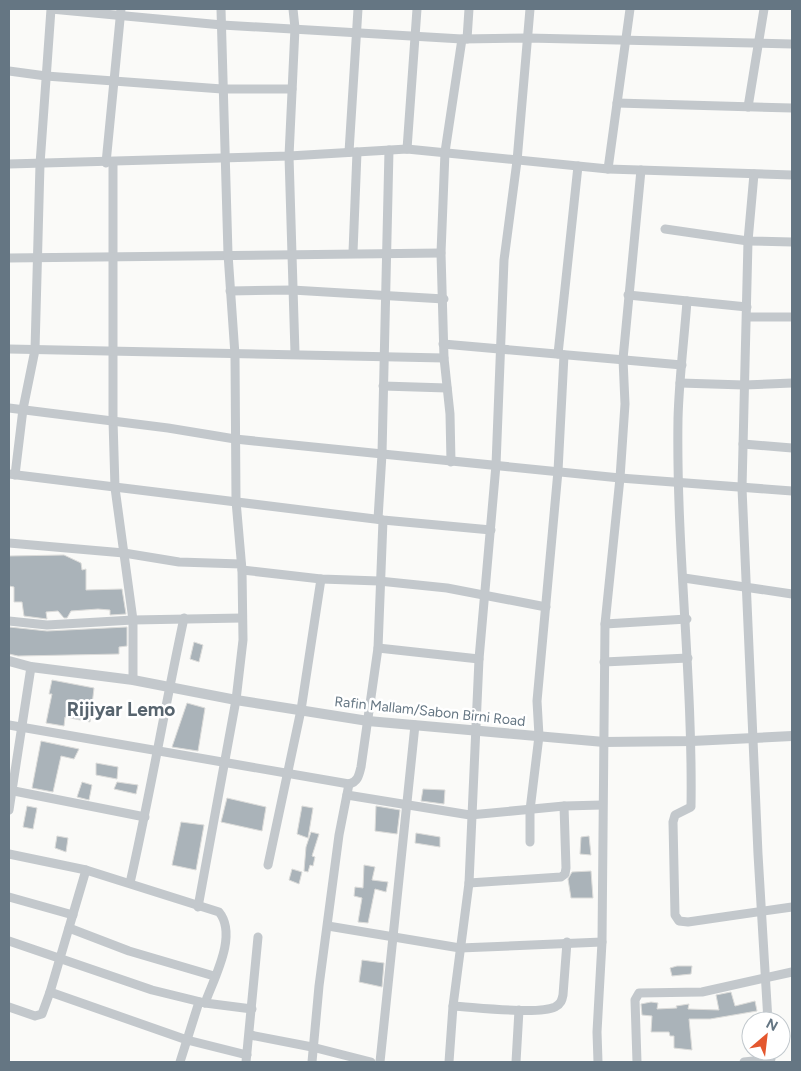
<svg xmlns="http://www.w3.org/2000/svg" width="801" height="1071" font-family="Figtree,sans-serif">
<style>
.building{fill:#aab3b9;stroke:#dcdcda}
.lines{fill:none;stroke-linecap:round;stroke-linejoin:round}
.minor{stroke:#c3c8cc;stroke-width:9}
.tertiary{stroke:#c3c8cc;stroke-width:10}
.labels{text-anchor:middle;stroke-width:5;stroke-linejoin:round;paint-order:stroke}
.street-label{font-size:14px;fill:#657683;stroke:#fff}
.district-label{font-size:19px;font-weight:bold;fill:#57646e;stroke:#fff}
</style>
<rect width="100%" height="100%" fill="#fafaf8"/>
<g class="building">
<path d="M 64,555 L 81,563 L 82,570 L 86,569 L 86,590 L 122,589 L 126,614 L 110,615 L 110,610 L 98,609 L 71,611 L 67,618 L 64,618 L 58,611 L 46,612 L 47,619 L 24,616 L 22,602 L 14,602 L 14,587 L 9,586 L 9,556 Z"/>
<path d="M 9,627 L 47,631 L 127,627 L 127,646 L 119,647 L 119,654 L 18,656 L 9,654 Z"/>
<path d="M 194,642 L 203,645 L 199,662 L 190,659 Z"/>
<path d="M 52,680 L 94,688 L 90,722 L 65,717 L 64,726 L 46,723 L 52,694 L 49,694 Z"/>
<path d="M 187,703 L 205,708 L 198,751 L 172,747 Z"/>
<path d="M 41,741 L 79,749 L 74,759 L 61,756 L 53,792 L 32,788 Z"/>
<path d="M 96,763 L 118,767 L 117,779 L 96,775 Z"/>
<path d="M 82,782 L 92,785 L 89,800 L 77,797 Z"/>
<path d="M 117,782 L 138,785 L 136,794 L 114,789 Z"/>
<path d="M 423,789 L 445,790 L 444,804 L 421,801 Z"/>
<path d="M 227,798 L 266,807 L 262,831 L 221,822 Z"/>
<path d="M 27,806 L 37,808 L 33,829 L 23,827 Z"/>
<path d="M 302,806 L 313,808 L 308,838 L 297,834 Z"/>
<path d="M 376,806 L 400,810 L 397,834 L 375,831 Z"/>
<path d="M 181,822 L 204,825 L 196,870 L 172,865 Z"/>
<path d="M 311,832 L 319,834 L 312,856 L 315,857 L 313,866 L 310,865 L 308,872 L 304,871 L 306,847 Z"/>
<path d="M 416,833 L 440,837 L 440,847 L 415,843 Z"/>
<path d="M 57,836 L 68,838 L 66,852 L 55,848 Z"/>
<path d="M 589,836 L 591,855 L 580,854 L 581,837 Z"/>
<path d="M 364,865 L 375,867 L 372,880 L 388,882 L 386,892 L 375,889 L 368,923 L 358,922 L 362,898 L 354,896 L 355,887 L 363,888 Z"/>
<path d="M 292,869 L 302,872 L 299,884 L 289,880 Z"/>
<path d="M 591,871 L 593,898 L 571,898 L 568,879 L 572,872 Z"/>
<path d="M 362,960 L 384,963 L 382,987 L 359,982 Z"/>
<path d="M 677,966 L 692,966 L 691,974 L 672,976 L 670,968 Z"/>
<path d="M 731,992 L 735,1006 L 755,1001 L 757,1011 L 710,1019 L 689,1019 L 692,1050 L 674,1048 L 674,1036 L 670,1036 L 669,1032 L 651,1032 L 652,1016 L 642,1015 L 641,1004 L 651,1002 L 658,1003 L 657,1009 L 677,1008 L 676,1006 L 689,1004 L 688,1009 L 719,1010 L 716,995 Z"/>
</g>
<g class="lines">
<g class="minor">
<path d="M 293,9 L 295,28 L 289,156 L 295,353"/>
<path d="M 467,39 L 469,9"/>
<path d="M 9,71 L 46,76 L 222,89 L 292,89"/>
<path d="M 617,103 L 792,108"/>
<path d="M 748,107 L 764,9"/>
<path d="M 407,149 L 417,9"/>
<path d="M 349,152 L 358,9"/>
<path d="M 113,162 L 113,420 L 115,488 L 133,620 L 133,680"/>
<path d="M 106,163 L 121,9"/>
<path d="M 9,164 L 289,156 L 407,149 L 608,169 L 792,175"/>
<path d="M 608,169 L 630,9"/>
<path d="M 754,174 L 748,241 L 742,488 L 758,854 L 768,1021"/>
<path d="M 665,229 L 748,241 L 792,242"/>
<path d="M 353,252 L 357,152"/>
<path d="M 9,258 L 441,253"/>
<path d="M 230,291 L 292,290 L 444,299"/>
<path d="M 628,295 L 747,307"/>
<path d="M 687,301 C 684,341 679,380 678,419 C 676,549 693,678 691,807 L 675,815 L 673,822 L 675,915 L 679,921 L 688,922 L 792,907"/>
<path d="M 747,317 L 792,317"/>
<path d="M 443,344 L 682,365"/>
<path d="M 9,349 L 444,358"/>
<path d="M 558,354 L 578,166"/>
<path d="M 680,383 L 744,385 L 792,383"/>
<path d="M 383,386 L 447,388"/>
<path d="M 9,408 L 168,428 L 235,439 L 620,478 L 792,491"/>
<path d="M 743,444 L 792,448"/>
<path d="M 451,462 L 450,414 L 444,358 L 441,253 L 445,152 L 462,39"/>
<path d="M 9,474 L 383,520 L 491,530"/>
<path d="M 15,475 L 23,409 L 35,350 L 40,164 L 51,9 L 222,25 L 462,39 L 527,38 L 792,44"/>
<path d="M 378,519 L 382,454 L 389,150"/>
<path d="M 9,543 L 124,553 L 179,562 L 241,564"/>
<path d="M 242,570 L 321,579 L 379,581 L 447,588 L 546,607"/>
<path d="M 684,578 L 792,594"/>
<path d="M 9,621 L 47,625 L 133,620 L 242,618"/>
<path d="M 605,624 L 687,619"/>
<path d="M 378,648 L 479,659"/>
<path d="M 604,662 L 688,658"/>
<path d="M 9,725 L 349,784 C 358,782 359,775 361,767 L 378,648 L 383,520"/>
<path d="M 9,790 L 145,817"/>
<path d="M 347,795 L 470,815 L 564,806 L 602,805"/>
<path d="M 9,810 L 31,667"/>
<path d="M 530,842 L 530,810 L 539,736 L 537,701 L 558,471 L 564,355"/>
<path d="M 9,854 L 86,870 L 219,912 C 238,935 214,978 205,1003"/>
<path d="M 268,865 L 301,710 L 321,579"/>
<path d="M 130,883 C 150,795 165,706 184,618"/>
<path d="M 469,883 L 561,877 L 565,874 L 566,868 L 564,806"/>
<path d="M 9,897 L 73,915"/>
<path d="M 198,907 L 236,700 L 243,640 L 242,570 L 236,501 L 235,355 L 228,254 L 221,9"/>
<path d="M 328,926 L 460,948 L 602,942"/>
<path d="M 69,928 L 129,951 L 214,976"/>
<path d="M 9,941 L 152,990 L 205,1003 L 252,1009"/>
<path d="M 50,992 L 187,1040 L 247,1055"/>
<path d="M 453,1006 C 474,1007 538,1015 555,1007 C 561,1004 562,1000 563,995 L 567,942"/>
<path d="M 9,1007 L 35,1016 L 42,1014 L 50,992 L 86,870"/>
<path d="M 250,1035 L 312,1047 L 371,1062"/>
<path d="M 180,1062 L 199,1002"/>
<path d="M 246,1062 L 258,937"/>
<path d="M 312,1062 L 319,986 L 339,835 L 349,784"/>
<path d="M 380,1062 L 415,725"/>
<path d="M 449,1062 L 453,1006 L 469,883 L 479,659 L 496,465 L 504,260 L 517,161 L 530,9"/>
<path d="M 516,1062 L 519,1010"/>
<path d="M 598,1062 L 597,1032 L 602,942 L 605,624 L 620,478 L 625,404 L 623,359 L 641,170"/>
<path d="M 637,1062 L 635,1000 L 639,993 L 702,992 L 792,972"/>
<path d="M 744,1062 L 771,1059"/>
</g>
<path class="tertiary" d="M 9,661 L 31,667 L 133,680 L 236,700 L 368,721 L 604,742 L 692,741 L 792,736"/>
</g>
<g class="labels">
<g class="street-label">
<text transform="translate(430 711) rotate(6)" y="5">Rafin Mallam/Sabon Birni Road</text>
</g>
<g class="district-label">
<text x="121" y="716">Rijiyar Lemo</text>
</g>
</g>
<rect width="801" height="1071" fill="none" stroke="#657683" stroke-width="20"/>
<g transform="translate(766 1036) rotate(28)"><circle r="24" fill="#ffffff" stroke="#c1c8cd"/>
<path d="M0-4L9 19L0 12L-9 19Z" fill="#e4572e"/>
<text y="-8" font-size="14" font-weight="bold" text-anchor="middle" fill="#657683">N</text>
</g>
</svg>
